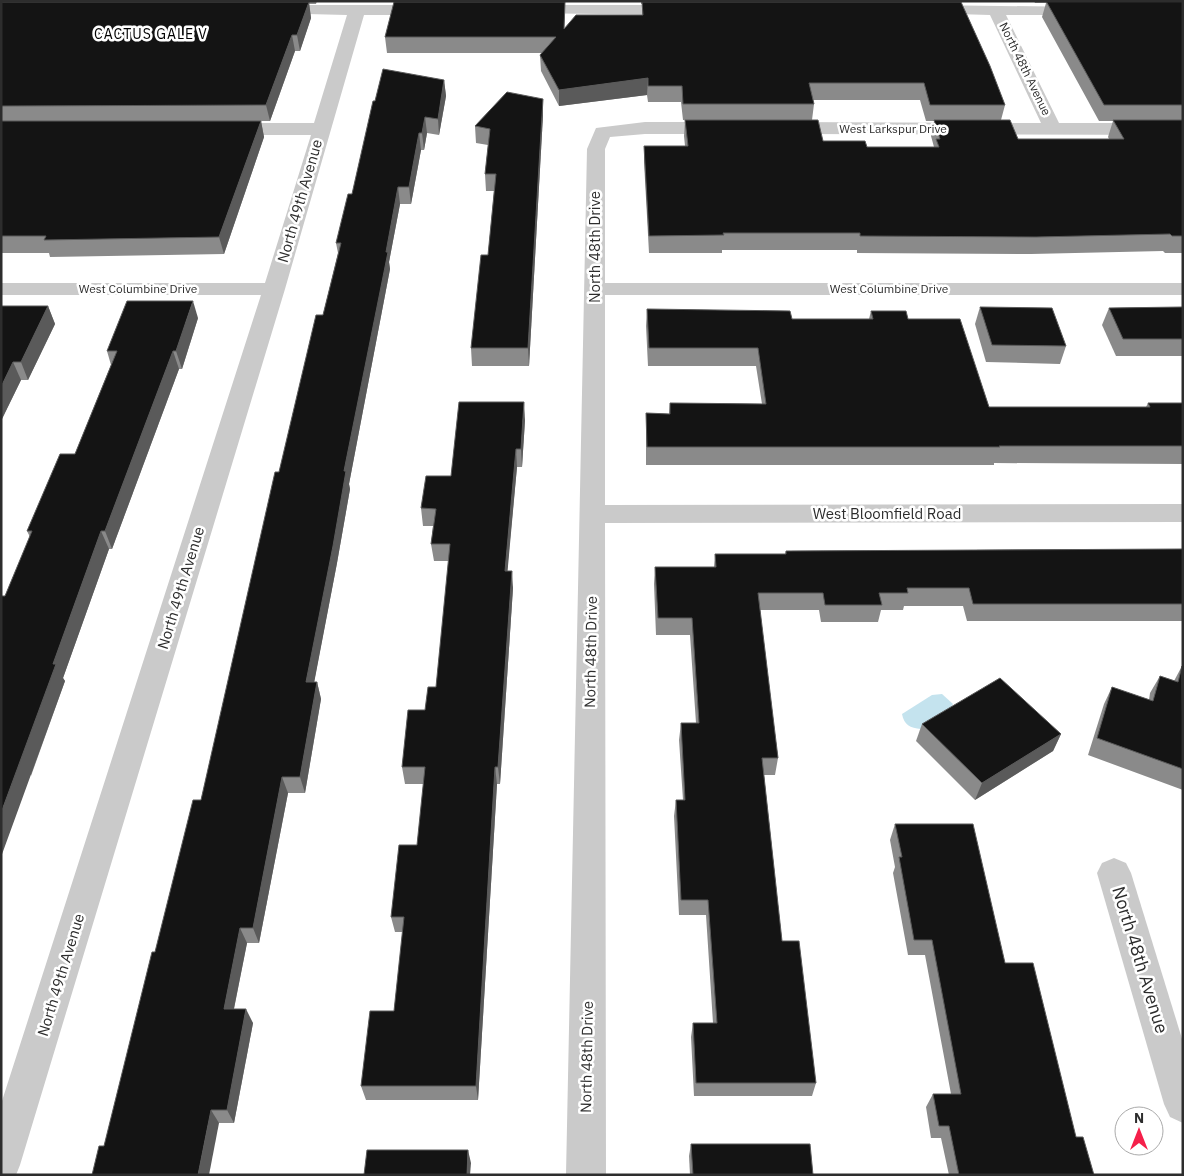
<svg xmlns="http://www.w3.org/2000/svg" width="1184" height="1176" font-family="'IBM Plex Sans',sans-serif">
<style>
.water{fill:#c4e3ee}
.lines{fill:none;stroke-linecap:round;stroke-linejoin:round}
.minor{fill:#cacaca;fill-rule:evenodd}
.wall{fill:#8a8a8a;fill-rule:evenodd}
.shaded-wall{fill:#5a5a5a}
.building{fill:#141414;stroke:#5a5a5a}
.labels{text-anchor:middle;stroke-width:5;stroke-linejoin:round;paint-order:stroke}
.far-street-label{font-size:12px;fill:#2d2d2d;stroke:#fff}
.far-neighbourhood-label{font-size:14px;letter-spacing:1px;fill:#000;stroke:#fff}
.street-label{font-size:15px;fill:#2d2d2d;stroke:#fff}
.near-street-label{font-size:18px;fill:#2d2d2d;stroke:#fff}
</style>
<rect width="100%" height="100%" fill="#fff"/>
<path class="water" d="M 942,694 L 953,704 L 949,710 L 921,729 C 910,728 904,725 902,714 L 932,695 Z"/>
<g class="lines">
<g class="minor">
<path d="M 272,5 L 429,5 L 435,7 L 437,10 L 435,13 L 429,15 L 364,15 L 285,289 L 20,1165 L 16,1175 L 1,1175 L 1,1104 L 261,295 L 1,295 L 1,283 L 265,283 L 311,135 L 225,135 L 218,133 L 216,129 L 218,125 L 225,123 L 314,123 L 347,15 L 266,13 L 264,10 L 266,7 Z"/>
<path d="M 527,5 L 679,5 L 685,7 L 687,10 L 685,13 L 679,15 L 521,13 L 519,10 L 521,7 Z"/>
<path d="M 927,5 L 1087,7 L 1089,10 L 1087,13 L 1081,15 L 1006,15 L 1059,123 L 1183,123 L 1183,135 L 784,134 L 777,132 L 775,128 L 777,124 L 784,122 L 1041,123 L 990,15 L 921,13 L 919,10 L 921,7 Z"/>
<path d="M 645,122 L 721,122 L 728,124 L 730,128 L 728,132 L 721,134 L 645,134 L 610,137 L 605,149 L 605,283 L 1183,283 L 1183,295 L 605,295 L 605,505 L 1183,504 L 1183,522 L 605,523 L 606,1175 L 566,1175 L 587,149 L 596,128 Z"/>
<path d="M 1114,858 L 1126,863 L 1131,873 L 1183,1042 L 1183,1123 L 1170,1117 L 1164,1104 L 1097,873 L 1102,863 Z"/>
</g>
</g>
<g class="wall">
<path d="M 1,1 L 317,1 L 316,4 L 309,4 L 311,18 L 300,51 L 295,51 L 270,121 L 261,121 L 264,137 L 224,254 L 50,257 L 49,253 L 1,253 Z"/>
<path d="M 399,1 L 565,1 L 565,4 L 564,28 L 642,15 L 642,4 L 641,4 L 641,1 L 961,2 L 1005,105 L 1001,120 L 1018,139 L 1109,139 L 1108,137 L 1113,121 L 1099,121 L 1042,17 L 1046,3 L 1035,3 L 1034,1 L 1183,1 L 1183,253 L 1165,253 L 1163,251 L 1031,254 L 857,253 L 857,250 L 722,250 L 722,253 L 649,253 L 644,162 L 644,146 L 685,146 L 684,136 L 685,120 L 683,120 L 681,102 L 648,102 L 647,95 L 559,106 L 541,71 L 540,55 L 542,53 L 387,53 L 385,37 ZM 813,100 L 920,100 L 926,121 L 934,121 L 931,136 L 934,147 L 867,147 L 823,141 L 812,120 L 814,104 Z"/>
<path d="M 444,80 L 446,96 L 439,135 L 427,133 L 424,150 L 421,150 L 411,204 L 400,204 L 389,262 L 390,269 L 349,484 L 350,489 L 337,563 L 314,682 L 317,682 L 321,699 L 305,793 L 288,793 L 259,943 L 247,943 L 234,1009 L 253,1023 L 234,1123 L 219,1123 L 104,1146 L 155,952 L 201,800 L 279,472 L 323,315 L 338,253 L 336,243 L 352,194 L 375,101 Z"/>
<path d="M 543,115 L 529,366 L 472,366 L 471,348 L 488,255 L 494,191 L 486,191 L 485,174 L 488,145 L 476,143 L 475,126 Z"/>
<path d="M 1,306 L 48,306 L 55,324 L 28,380 L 21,380 L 1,421 Z"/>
<path d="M 980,307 L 1066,346 L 1060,364 L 986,362 L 975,324 Z"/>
<path d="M 1183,307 L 1183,356 L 1116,356 L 1102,325 L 1109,308 Z"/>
<path d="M 647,309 L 792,319 L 869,319 L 871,311 L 908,319 L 989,407 L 1146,407 L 1148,403 L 1183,403 L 1183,464 L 994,463 L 994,465 L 646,465 L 646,413 L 669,414 L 670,403 L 762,404 L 756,366 L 648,366 L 646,326 Z"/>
<path d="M 198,318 L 182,369 L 179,369 L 112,549 L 109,549 L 63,678 L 65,681 L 31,776 L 5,596 L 30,537 L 27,531 L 75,454 L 111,365 L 107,351 Z"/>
<path d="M 525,420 L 522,467 L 517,467 L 507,571 L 513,588 L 500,784 L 497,784 L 478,1100 L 366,1100 L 361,1086 L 394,1011 L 403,932 L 395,932 L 391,917 L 417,845 L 424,784 L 405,784 L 402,767 L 436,687 L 449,561 L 434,561 L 431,544 L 433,526 L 423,526 L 421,508 L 451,476 Z"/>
<path d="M 1183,549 L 1183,621 L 967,621 L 963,606 L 904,606 L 903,610 L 881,610 L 878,622 L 821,622 L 819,610 L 760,610 L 778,758 L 775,775 L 764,775 L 782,941 L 816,1083 L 812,1096 L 694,1096 L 691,1037 L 693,1023 L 713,1023 L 706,915 L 679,915 L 674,816 L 676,800 L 683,800 L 679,740 L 681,723 L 696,723 L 690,635 L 656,635 L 654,584 L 655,567 L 714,567 L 715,554 L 785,554 L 786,551 Z"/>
<path d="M 1182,666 L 1183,790 L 1088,755 L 1104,704 L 1112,687 L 1149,700 L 1150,693 L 1160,676 L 1174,681 Z"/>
<path d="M 922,724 L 1061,734 L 1053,751 L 975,800 L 916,741 Z"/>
<path d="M 895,824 L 1005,963 L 1076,1137 L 1094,1175 L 949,1175 L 941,1138 L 931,1138 L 926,1107 L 933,1094 L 951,1094 L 925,955 L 908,955 L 893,873 L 895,867 L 890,840 Z"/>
<path d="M 691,1144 L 813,1175 L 690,1175 L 689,1156 Z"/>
</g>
<g class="shaded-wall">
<path d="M 309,2 L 311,18 L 300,51 L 297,35 Z"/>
<path d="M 292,35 L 295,51 L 270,121 L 266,105 Z"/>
<path d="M 648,78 L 647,95 L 559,106 L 559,90 Z"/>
<path d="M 444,80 L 446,96 L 439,135 L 438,119 Z"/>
<path d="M 543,99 L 543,115 L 529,366 L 528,348 Z"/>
<path d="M 425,117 L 427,133 L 424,150 L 422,133 Z"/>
<path d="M 261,121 L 264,137 L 224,254 L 219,237 Z"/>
<path d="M 419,133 L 421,150 L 411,204 L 409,187 Z"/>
<path d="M 398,187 L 400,204 L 389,262 L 390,269 L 349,484 L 350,489 L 337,563 L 311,699 L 306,682 L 344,471 Z"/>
<path d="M 193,301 L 198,318 L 182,369 L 176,351 Z"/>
<path d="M 48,306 L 55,324 L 28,380 L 21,362 Z"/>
<path d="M 173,351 L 179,369 L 112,549 L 105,531 Z"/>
<path d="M 13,362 L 21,380 L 1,421 L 1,387 Z"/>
<path d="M 524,402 L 525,420 L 522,467 L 521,449 Z"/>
<path d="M 516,449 L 517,467 L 506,588 L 505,571 Z"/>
<path d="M 101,531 L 109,549 L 63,678 L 65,681 L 1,857 L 1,813 L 53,664 Z"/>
<path d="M 512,571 L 513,588 L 500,784 L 498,767 Z"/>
<path d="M 317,682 L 321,699 L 305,793 L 300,777 Z"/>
<path d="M 1061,734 L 1053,751 L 975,800 L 982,783 Z"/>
<path d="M 495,767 L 497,784 L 478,1100 L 476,1086 Z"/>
<path d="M 282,777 L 288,793 L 259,943 L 253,928 Z"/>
<path d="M 240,928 L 247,943 L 231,1023 L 224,1009 Z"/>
<path d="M 246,1009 L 253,1023 L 234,1123 L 227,1110 Z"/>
<path d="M 211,1110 L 219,1123 L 209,1175 L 198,1175 Z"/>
<path d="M 468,1150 L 471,1163 L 470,1175 L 467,1175 Z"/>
</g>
<g class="building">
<path d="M 1046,1 L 1183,1 L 1183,105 L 1104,105 Z"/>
<path d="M 1,2 L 309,2 L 297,35 L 292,35 L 266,105 L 1,106 Z"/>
<path d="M 394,2 L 565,2 L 564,29 L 576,15 L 643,15 L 642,2 L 961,2 L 990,66 L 1005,105 L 930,105 L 924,83 L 809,83 L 814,104 L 683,104 L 682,86 L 648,86 L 648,78 L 559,90 L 540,55 L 556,37 L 385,37 Z"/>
<path d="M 383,69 L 444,80 L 438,119 L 425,117 L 422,133 L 419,133 L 409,187 L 398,187 L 386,252 L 388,252 L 344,471 L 346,471 L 333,546 L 306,682 L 317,682 L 300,777 L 282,777 L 253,928 L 240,928 L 224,1009 L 246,1009 L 227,1110 L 211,1110 L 198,1175 L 92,1175 L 99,1146 L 104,1146 L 152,952 L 155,952 L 193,800 L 201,800 L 275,472 L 279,472 L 316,315 L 323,315 L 341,243 L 336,243 L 348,194 L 352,194 L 373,101 L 375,101 Z"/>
<path d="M 507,92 L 543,99 L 528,348 L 471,348 L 481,255 L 488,255 L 496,174 L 485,174 L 490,129 L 475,126 Z"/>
<path d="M 685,120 L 818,120 L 823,141 L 865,141 L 867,147 L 939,147 L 936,139 L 940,139 L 934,120 L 1010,120 L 1018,139 L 1124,139 L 1113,120 L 1183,120 L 1183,236 L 1172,236 L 1170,234 L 1036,237 L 860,236 L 860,233 L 723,233 L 724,235 L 649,236 L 644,146 L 688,146 Z"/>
<path d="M 1,121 L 261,121 L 219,237 L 44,240 L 46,236 L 1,236 Z"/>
<path d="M 127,301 L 193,301 L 176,351 L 173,351 L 105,531 L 101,531 L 53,664 L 56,664 L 1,813 L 1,596 L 5,596 L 32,531 L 27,531 L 60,454 L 75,454 L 117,351 L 107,351 Z"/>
<path d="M 1,306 L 48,306 L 21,362 L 13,362 L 1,387 Z"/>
<path d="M 980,307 L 1052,308 L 1066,346 L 992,345 Z"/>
<path d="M 1183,307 L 1183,339 L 1123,339 L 1109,308 Z"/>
<path d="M 647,309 L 790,311 L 792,319 L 873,319 L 871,311 L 906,311 L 908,319 L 960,319 L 989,407 L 1150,407 L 1148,403 L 1183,403 L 1183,446 L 999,446 L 1000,447 L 647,447 L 646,413 L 670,414 L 670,403 L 766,404 L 758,348 L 649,348 Z"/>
<path d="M 459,402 L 524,402 L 521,449 L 516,449 L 505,571 L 512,571 L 498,767 L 495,767 L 476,1086 L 361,1086 L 370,1011 L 394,1011 L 404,917 L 391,917 L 399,845 L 417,845 L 425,767 L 402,767 L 408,710 L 425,710 L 428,687 L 436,687 L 450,544 L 431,544 L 436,509 L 421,508 L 426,476 L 451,476 Z"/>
<path d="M 1183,549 L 1183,604 L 973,604 L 969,588 L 907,588 L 908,593 L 879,593 L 882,605 L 825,605 L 823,593 L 758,593 L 778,758 L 762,758 L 782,941 L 799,941 L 816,1083 L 696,1083 L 693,1023 L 717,1023 L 708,900 L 681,900 L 676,800 L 685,800 L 681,723 L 699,723 L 692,618 L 658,618 L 655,567 L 716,567 L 715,554 L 786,554 L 786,551 Z"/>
<path d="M 1182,666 L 1183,769 L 1097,738 L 1112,687 L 1153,701 L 1160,676 L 1178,682 Z"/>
<path d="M 1000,678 L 1061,734 L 982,783 L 922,724 Z"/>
<path d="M 895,824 L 973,824 L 1005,963 L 1033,963 L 1076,1137 L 1083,1137 L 1094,1175 L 959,1175 L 949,1126 L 939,1126 L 933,1094 L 961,1094 L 932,940 L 914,940 L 899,857 L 902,857 Z"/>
<path d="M 691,1144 L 810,1144 L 813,1175 L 693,1175 Z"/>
<path d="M 367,1150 L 468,1150 L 467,1175 L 364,1175 Z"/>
</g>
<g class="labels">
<g class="far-street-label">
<text transform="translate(1025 69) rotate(64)" y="4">North 48th Avenue</text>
<text x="893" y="133">West Larkspur Drive</text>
<text x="138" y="293">West Columbine Drive</text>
<text x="889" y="293">West Columbine Drive</text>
</g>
<g class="far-neighbourhood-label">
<text x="151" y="39">CACTUS GALE V</text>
</g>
<g class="street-label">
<text transform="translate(300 201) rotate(-74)" y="5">North 49th Avenue</text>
<text transform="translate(595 247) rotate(-90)" y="5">North 48th Drive</text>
<text x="887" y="519">West Bloomfield Road</text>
<text transform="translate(181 588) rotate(-73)" y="5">North 49th Avenue</text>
<text transform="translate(591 652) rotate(-89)" y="5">North 48th Drive</text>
<text transform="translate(61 975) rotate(-73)" y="5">North 49th Avenue</text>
<text transform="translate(587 1057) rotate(-89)" y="5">North 48th Drive</text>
</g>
<g class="near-street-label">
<text transform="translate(1140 960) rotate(73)" y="6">North 48th Avenue</text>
</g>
</g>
<rect width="1184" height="1176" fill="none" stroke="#2d2d2d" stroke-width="5"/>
<g transform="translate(1139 1131)"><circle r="24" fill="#ffffff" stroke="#ababab"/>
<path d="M0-4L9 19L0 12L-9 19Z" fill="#f51f4a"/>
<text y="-8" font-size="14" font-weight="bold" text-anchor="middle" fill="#2d2d2d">N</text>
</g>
</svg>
